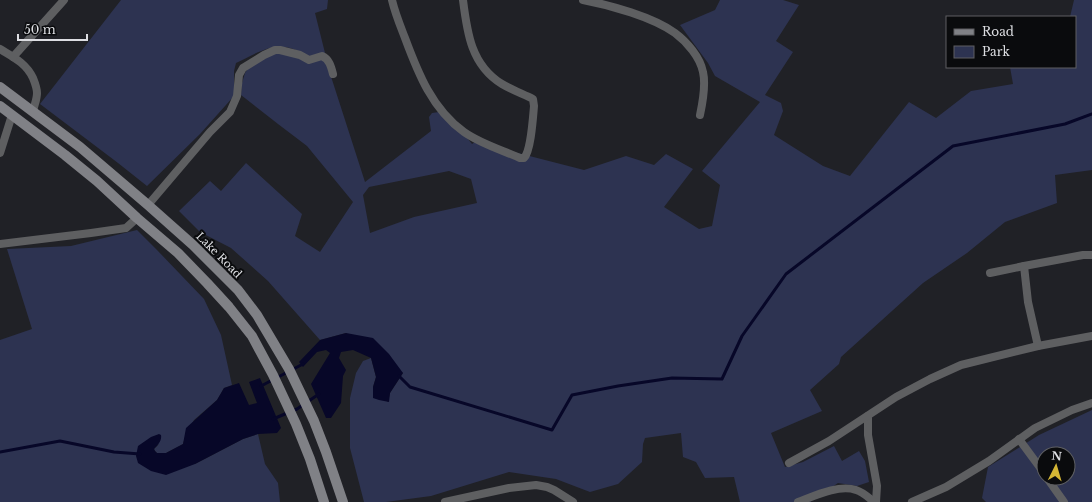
<svg xmlns="http://www.w3.org/2000/svg" width="1092" height="502" font-family="'Libre Baskerville',serif">
<style>
.green{fill:#2d3351;fill-rule:evenodd}
.water{fill:#070728}
.lines{fill:none;stroke-linecap:round;stroke-linejoin:round}
.stream{stroke:#070728;stroke-width:3}
.minor{stroke:#5e5f61;stroke-width:8}
.secondary{stroke:#808186;stroke-width:10}
.labels{text-anchor:middle;stroke-width:4;stroke-linejoin:round;paint-order:stroke}
.street-label{font-size:11px;fill:#dddee2;stroke:#0a0b0d}
</style>
<rect width="100%" height="100%" fill="#202126"/>
<g class="green">
<path d="M 121,0 L 328,0 L 327,9 L 315,13 L 325,53 L 308,57 C 280,37 263,50 236,63 L 234,71 L 234,96 L 200,134 L 147,186 L 118,163 L 40,104 Z"/>
<path d="M 720,0 L 783,0 L 799,5 L 776,41 L 793,52 L 765,95 L 781,103 L 783,111 L 774,135 L 823,166 L 850,176 L 909,102 L 936,118 L 971,91 L 1013,84 L 1010,67 L 1075,67 L 1075,17 L 1070,17 L 1074,0 L 1092,0 L 1092,170 L 1055,175 L 1057,203 L 1005,222 L 967,253 L 923,283 L 841,357 L 839,364 L 810,390 L 822,411 L 771,433 L 785,467 L 803,462 L 834,446 L 842,461 L 859,451 L 865,461 L 869,482 L 857,486 L 838,483 L 810,502 L 740,502 L 734,477 L 705,478 L 696,462 L 683,457 L 681,433 L 645,438 L 643,444 L 642,462 L 618,484 L 590,492 L 556,479 L 509,472 L 431,496 L 386,502 L 364,502 L 350,448 L 350,398 L 356,373 L 363,361 L 371,358 L 376,377 L 373,387 L 388,402 L 390,393 L 403,373 L 346,333 L 320,340 L 268,281 L 231,248 L 200,232 L 179,211 L 210,181 L 221,191 L 246,163 L 302,214 L 295,236 L 320,252 L 353,202 L 307,146 L 278,124 L 241,95 L 242,83 L 245,73 L 249,67 L 274,53 L 322,59 L 326,61 L 365,182 L 431,131 L 429,117 L 432,113 L 439,112 L 451,118 L 472,144 L 481,138 L 510,151 L 584,170 L 626,156 L 654,165 L 666,154 L 693,169 L 664,207 L 699,229 L 712,226 L 720,185 L 702,171 L 760,102 L 715,76 L 708,63 L 680,25 L 715,10 ZM 449,171 L 471,179 L 477,203 L 414,217 L 370,233 L 363,195 L 369,187 Z"/>
<path d="M 137,230 L 157,250 L 204,299 L 221,335 L 232,385 L 224,388 L 217,400 L 194,420 L 185,437 L 183,444 L 166,453 L 157,453 L 155,451 L 154,449 L 159,444 L 136,456 L 195,464 L 243,439 L 258,434 L 265,464 L 278,483 L 280,502 L 0,502 L 0,340 L 32,329 L 7,249 L 71,246 Z"/>
<path d="M 1092,410 L 1092,502 L 986,502 L 982,498 L 988,467 L 1039,435 ZM 1044,454 L 1068,454 L 1068,478 L 1044,478 Z"/>
</g>
<g class="water">
<path d="M 346,333 L 373,338 L 389,354 L 403,373 L 390,393 L 389,402 L 379,400 L 373,398 L 373,387 L 376,377 L 371,358 L 353,350 L 341,352 L 339,358 L 346,370 L 343,376 L 341,403 L 331,418 L 326,418 L 311,384 L 330,353 L 326,350 L 317,352 L 303,367 L 299,362 L 320,340 Z"/>
<path d="M 260,378 L 281,428 L 277,433 L 258,434 L 243,439 L 195,464 L 166,475 L 151,471 L 138,463 L 136,456 L 138,446 L 151,437 L 159,434 L 161,435 C 162,441 158,445 154,449 L 155,451 L 157,453 L 166,453 L 183,444 L 186,428 L 217,400 L 224,388 L 239,383 L 249,405 L 257,403 L 249,382 Z"/>
</g>
<g class="lines">
<g class="stream">
<path d="M 399,376 L 410,387 L 552,430 L 572,395 L 618,386 L 672,378 L 722,379 L 742,336 L 786,274 L 953,146 L 1065,124 L 1092,114"/>
<path d="M 261,386 L 303,364"/>
<path d="M 273,419 L 297,409 L 319,394"/>
<path d="M 0,452 L 60,441 L 114,452 L 140,454"/>
</g>
<g class="minor">
<path d="M 392,0 C 395,13 400,25 405,38 C 418,73 432,109 464,132 C 481,144 502,150 520,158 L 524,158 C 531,151 533,117 534,106 L 533,99 C 523,94 512,90 502,84 C 471,65 467,32 463,0"/>
<path d="M 583,0 C 610,5 653,17 675,33 C 687,42 700,57 703,72 C 706,85 703,101 700,115"/>
<path d="M 0,49 C 13,57 26,63 33,78 C 35,83 37,88 37,93 C 37,100 34,105 33,112"/>
<path d="M 13,57 L 64,0"/>
<path d="M 0,153 L 12,115"/>
<path d="M 148,205 L 210,132 L 230,112 L 237,96 L 239,75 L 243,68 L 264,55 L 275,50 L 280,50 L 300,55 L 309,60 L 322,56 C 329,59 331,66 333,74"/>
<path d="M 0,244 L 91,233 L 126,228 L 137,218"/>
<path d="M 1024,266 L 1028,302 L 1038,346"/>
<path d="M 990,273 L 1024,266 L 1083,255 L 1092,255"/>
<path d="M 868,416 L 868,435 L 877,486 L 876,502"/>
<path d="M 1019,439 L 1044,473"/>
<path d="M 789,463 L 829,441 L 896,397 L 930,379 L 961,365 L 1038,346 L 1092,336"/>
<path d="M 1047,478 L 1064,502"/>
<path d="M 445,502 L 509,488 L 536,485 L 547,487 L 554,490 L 573,502"/>
<path d="M 798,502 C 814,496 839,484 856,490 C 863,492 868,497 874,502"/>
<path d="M 912,502 L 946,487 L 989,461 L 1035,428 L 1072,410 L 1092,403"/>
</g>
<g class="secondary">
<path d="M 0,87 L 80,147 L 148,205 L 193,245 L 238,290 L 257,315 L 289,369 L 314,421 L 326,452 L 343,502"/>
<path d="M 0,106 L 65,155 L 97,181 L 137,218 L 178,253 L 207,283 L 229,307 L 252,336 L 273,375 L 296,424 L 310,459 L 324,502"/>
</g>
</g>
<g class="labels">
<g class="street-label">
<text transform="translate(219 255) rotate(45)" y="4">Lake Road</text>
</g>
</g>
<rect x="946" y="16" width="130" height="52" fill="#0a0b0d" stroke="#5e5f62"/>
<rect x="954" y="29" width="20" height="6" fill="#808186" stroke="#5e5f62"/>
<text x="982" y="36" font-size="12" fill="#dddee2">Road</text>
<rect x="954" y="46" width="20" height="12" fill="#2d3351" stroke="#5e5f62"/>
<text x="982" y="56" font-size="12" fill="#dddee2">Park</text>
<g transform="translate(1056 466) rotate(5)"><circle r="19" fill="#0a0b0d" stroke="#5e5f62"/>
<path d="M0-3L7 15L0 10L-7 15Z" fill="#d4b635"/>
<text y="-6" font-size="11" font-weight="bold" text-anchor="middle" fill="#dddee2">N</text>
</g>
<path d="M18 34v6h69v-6" fill="none" stroke="#dddee2" stroke-width="2"/>
<text x="24" y="34" font-size="12" fill="#dddee2" stroke="#0a0b0d" stroke-width="3" paint-order="stroke">50 m</text>
</svg>
